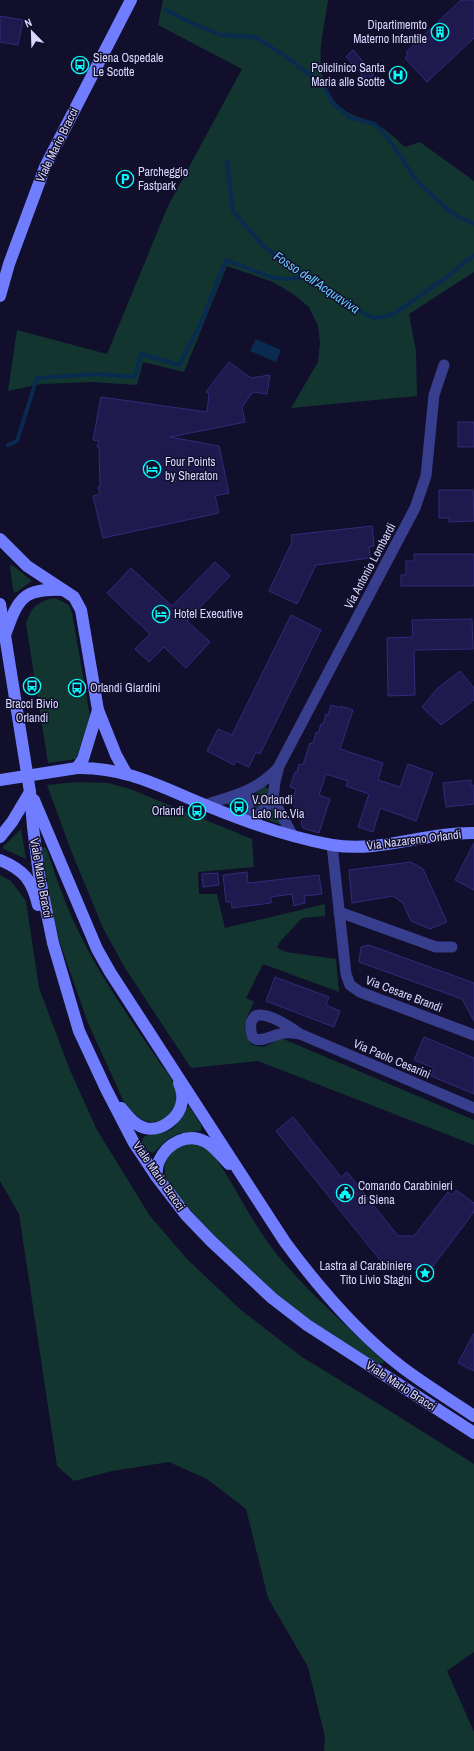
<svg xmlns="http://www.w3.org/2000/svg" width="474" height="1751" font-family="'Archivo Narrow',sans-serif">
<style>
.green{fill:#123530}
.water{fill:#092b50}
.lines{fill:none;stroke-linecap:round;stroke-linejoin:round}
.stream{stroke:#092b50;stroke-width:4}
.building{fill:#1e1a4d;stroke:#312b7b}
.street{stroke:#373e8d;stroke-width:11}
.secondary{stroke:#707dff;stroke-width:12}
.secondary-bridge{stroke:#707dff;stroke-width:12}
.labels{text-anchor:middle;stroke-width:3;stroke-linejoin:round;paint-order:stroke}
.poi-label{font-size:12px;fill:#d9d9ff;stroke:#110f2b;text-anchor:start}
.street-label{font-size:12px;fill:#d9d9ff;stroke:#110f2b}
.water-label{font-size:13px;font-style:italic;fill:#67caff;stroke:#110f2b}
</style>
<rect width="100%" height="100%" fill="#110f2b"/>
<g class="green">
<path d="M 163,0 L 328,0 C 323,37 308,81 343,109 C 352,116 363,118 374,123 C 385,128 396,139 405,147 L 420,142 L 474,181 L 474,272 L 409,314 L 416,351 L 417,396 L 291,408 L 318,362 L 320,343 L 318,326 L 309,307 L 293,294 L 273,282 L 227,266 L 184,372 L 143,362 L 137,385 L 91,382 L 41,384 L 8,391 L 17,330 L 107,354 L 168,206 L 242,69 L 158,25 Z"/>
<path d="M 12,565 L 32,581 L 15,593 L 13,590 L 10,567 Z"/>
<path d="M 55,598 L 69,605 L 72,613 L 90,716 L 76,759 L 48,763 L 26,624 C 30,608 39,600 55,598 Z"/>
<path d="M 76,782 L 108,783 L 130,789 L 252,839 L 254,867 L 198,872 L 199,894 L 217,894 L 225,928 L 325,904 L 325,916 L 302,918 L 279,943 L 277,948 L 286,952 L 336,959 L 339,992 L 263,964 L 246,998 L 254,1002 C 246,1019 239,1029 252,1045 L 262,1047 L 266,1046 L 281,1038 L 474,1120 L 474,1145 L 258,1061 L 191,1068 L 125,968 L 103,928 L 70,848 L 47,785 Z"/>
<path d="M 263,786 L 269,789 C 271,798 265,806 256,808 L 254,806 C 252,796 256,792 263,786 Z"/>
<path d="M 242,799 L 245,812 L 226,804 Z"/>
<path d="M 273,808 L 282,825 L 262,818 Z"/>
<path d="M 21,829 L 26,859 L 2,848 Z"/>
<path d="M 46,847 C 52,865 58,883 65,901 C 80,939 101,975 123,1008 C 135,1027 148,1045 160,1063 C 165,1070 171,1077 174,1084 C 184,1105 163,1131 141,1119 C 134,1115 129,1108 124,1102 L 88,1023 L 60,943 L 49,898 L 41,848 Z"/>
<path d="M 0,875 L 11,881 L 26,901 L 39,988 L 70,1070 L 97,1130 L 150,1216 L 187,1259 L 241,1310 L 302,1357 L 382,1406 L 474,1464 L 474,1652 L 447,1671 L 474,1732 L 474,1751 L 324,1751 L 325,1737 L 308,1667 L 268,1598 L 246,1509 L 207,1479 L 169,1462 L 112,1471 L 74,1481 L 57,1466 L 19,1214 L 0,1181 Z"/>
<path d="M 189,1106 L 201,1125 L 201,1131 L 180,1133 L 168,1139 L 153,1153 L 148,1151 L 142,1143 C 142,1131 158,1136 166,1132 C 181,1126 179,1115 189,1106 Z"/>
<path d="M 188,1143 L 202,1145 L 211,1152 C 236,1185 252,1225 279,1257 C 311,1295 348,1327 384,1361 L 383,1363 L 378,1364 C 343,1342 306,1319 273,1292 C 245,1268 218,1241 193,1213 C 184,1202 169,1189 165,1174 C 162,1157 175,1148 188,1143 Z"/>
</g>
<path class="water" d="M 256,339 L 281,350 L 276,362 L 250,351 Z"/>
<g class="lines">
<g class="stream">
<path d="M 166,10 L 187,21 L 221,35 L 255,37 L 288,58 L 323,85 L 333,103 L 349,117 L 375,124 L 390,141 L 417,181 L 447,209 L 458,217 L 474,224"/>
<path d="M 227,161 L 233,211 L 263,246 L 337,299 L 367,315 L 373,318 L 384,317 L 395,313 L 447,277 L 474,255"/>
<path d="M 8,445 L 17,441 L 37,378 L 97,374 L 135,377 L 141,354 L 179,365 L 201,323 L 226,260 L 271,277 L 286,279 L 307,277"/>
</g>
</g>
<g class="building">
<path d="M 461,0 L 474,0 L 474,38 L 427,82 L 405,58 L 408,55 L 406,52 Z"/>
<path d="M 0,16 L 23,20 L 18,45 L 0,42 Z"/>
<path d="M 353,50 L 374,74 L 367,81 L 346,57 Z"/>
<path d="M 229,362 L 251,378 L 270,375 L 267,394 L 253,392 L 242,407 L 245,422 L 170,437 L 219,446 L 229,493 L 215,496 L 219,513 L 103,538 L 93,496 L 100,494 L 98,487 L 100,487 L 99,447 L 97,447 L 99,441 L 93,440 L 101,397 L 207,412 L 209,394 L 206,392 Z"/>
<rect x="458" y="422" width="16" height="25"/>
<path d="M 439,490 L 473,490 L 474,521 L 449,522 L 449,518 L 439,518 Z"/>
<path d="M 372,526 L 374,546 L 369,547 L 370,558 L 316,565 L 297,604 L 269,591 L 292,542 L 291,535 Z"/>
<path d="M 414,554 L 474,554 L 474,586 L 401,586 L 401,575 L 406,575 L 406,561 L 414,561 Z"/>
<path d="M 215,562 L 230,576 L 187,621 L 210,642 L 186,668 L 164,647 L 149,662 L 135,649 L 150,634 L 107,593 L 131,568 L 172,606 Z"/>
<path d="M 291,615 L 321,630 L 260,754 L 256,752 L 249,767 L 236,761 L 234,765 L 207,751 L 218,729 L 232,735 Z"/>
<path d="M 472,619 L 473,649 L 414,650 L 415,695 L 388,696 L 387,638 L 413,637 L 412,620 Z"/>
<path d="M 460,671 L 474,688 L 474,700 L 441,725 L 422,707 L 438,688 Z"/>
<path d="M 331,705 L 341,708 L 341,706 L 353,710 L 340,749 L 383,763 L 378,780 L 400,787 L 408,764 L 433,773 L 416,821 L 380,808 L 373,832 L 358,827 L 369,794 L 346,786 L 348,781 L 326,774 L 319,795 L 330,799 L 319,833 L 303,828 L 301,823 L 302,820 L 292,803 L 296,789 L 290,787 L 295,772 L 297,772 L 299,764 L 303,765 L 310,743 L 313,744 L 316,732 L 318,733 L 321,724 L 323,724 L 326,714 L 328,715 Z"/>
<path d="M 471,780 L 471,786 L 474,785 L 474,804 L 446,807 L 443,783 Z"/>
<path d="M 474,843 L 474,890 L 455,880 Z"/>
<path d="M 411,862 L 423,869 L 447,922 L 430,929 L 411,921 L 403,903 L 393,896 L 352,903 L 349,870 Z"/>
<path d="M 247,872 L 248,883 L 319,875 L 322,894 L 304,896 L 305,903 L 294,906 L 292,894 L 271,897 L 271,903 L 232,908 L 231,902 L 226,902 L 223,875 Z"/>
<path d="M 218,873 L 219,885 L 203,887 L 202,874 Z"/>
<path d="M 369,945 L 474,983 L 474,1021 L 462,999 L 359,962 L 361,947 Z"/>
<path d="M 275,977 L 329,997 L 326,1005 L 340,1011 L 334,1027 L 266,1001 Z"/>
<path d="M 424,1037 L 474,1058 L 474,1094 L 431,1076 L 434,1068 L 414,1060 Z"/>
<path d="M 293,1117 L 341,1177 L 347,1172 L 398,1236 L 414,1236 L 448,1192 L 452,1195 L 456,1190 L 474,1203 L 474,1212 L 430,1270 L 385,1266 L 276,1131 Z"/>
<path d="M 474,1333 L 474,1371 L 458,1363 Z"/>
</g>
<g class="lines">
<g class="street">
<path d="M 246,792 L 251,823"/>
<path d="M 205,805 C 235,795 255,792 278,768"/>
<path d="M 251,823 L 273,799"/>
<path d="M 293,836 L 273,799 L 275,782 L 279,766 L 415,508 L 426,476 L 434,395 L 444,365"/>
<path d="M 332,845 L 346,974 L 350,985 L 360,992 L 474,1035"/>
<path d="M 339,912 L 436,947 L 452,947"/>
<path d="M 300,1034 C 294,1033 289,1032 284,1033 C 269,1035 248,1052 251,1022 L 255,1016 C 267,1011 290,1027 300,1034 L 474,1108"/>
</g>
<g class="secondary">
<path d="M 0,296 L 9,264 L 45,167 L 131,0"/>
<path d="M 0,539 L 27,566 L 74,597 L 81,610 L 98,710 L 116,755 L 126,773"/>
<path d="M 0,604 L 30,792 L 33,827 L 39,875 L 53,943 L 79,1031 L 106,1089 L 134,1143 L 156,1176 L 186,1215 L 211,1241 L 272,1298 L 307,1325 L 474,1433"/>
<path d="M 5,635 C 18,600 21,588 63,590"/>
<path d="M 77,768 C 126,767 161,787 205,805 C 246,822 288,837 332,845 C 380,853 426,832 474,833"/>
<path d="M 77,768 L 83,759 L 98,710"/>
<path d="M 34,800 L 97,949 L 110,972 L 285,1242 C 319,1288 357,1333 403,1368 C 426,1385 450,1400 474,1416"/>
<path d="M 0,837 L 12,822 L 30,792"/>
<path d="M 0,860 C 24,870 32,880 38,905"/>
<path d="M 121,1108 C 127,1115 134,1125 145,1128 C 161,1132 180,1118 182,1101 C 183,1096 181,1088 179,1083"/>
<path d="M 156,1176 C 157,1171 157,1165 159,1161 C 167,1143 188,1132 206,1142 C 215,1147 222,1157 229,1164"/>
</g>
<path class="secondary-bridge" d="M 0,780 L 77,768"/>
</g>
<defs>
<symbol id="building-ring" viewBox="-11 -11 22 22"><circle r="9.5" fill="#110f2b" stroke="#05fffb" stroke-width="1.5"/><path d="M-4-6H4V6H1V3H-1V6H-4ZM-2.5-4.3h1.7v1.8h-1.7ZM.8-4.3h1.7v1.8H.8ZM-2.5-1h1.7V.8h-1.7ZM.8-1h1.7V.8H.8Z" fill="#05fffb"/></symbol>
<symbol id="bus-ring" viewBox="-11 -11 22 22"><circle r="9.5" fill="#110f2b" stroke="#05fffb" stroke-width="1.5"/><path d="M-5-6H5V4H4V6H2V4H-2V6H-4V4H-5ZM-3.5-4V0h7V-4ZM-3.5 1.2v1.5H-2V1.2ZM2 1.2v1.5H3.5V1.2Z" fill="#05fffb"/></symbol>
<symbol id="hospital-ring" viewBox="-11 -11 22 22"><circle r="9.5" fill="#110f2b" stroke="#05fffb" stroke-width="1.5"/><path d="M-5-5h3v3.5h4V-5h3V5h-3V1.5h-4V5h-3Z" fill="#05fffb"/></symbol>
<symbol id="parking-ring" viewBox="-11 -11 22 22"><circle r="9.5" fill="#110f2b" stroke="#05fffb" stroke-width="1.5"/><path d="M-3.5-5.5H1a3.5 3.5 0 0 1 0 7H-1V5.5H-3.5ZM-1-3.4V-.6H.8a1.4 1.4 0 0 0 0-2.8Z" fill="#05fffb"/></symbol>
<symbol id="hotel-ring" viewBox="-11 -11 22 22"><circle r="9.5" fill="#110f2b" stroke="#05fffb" stroke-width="1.5"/><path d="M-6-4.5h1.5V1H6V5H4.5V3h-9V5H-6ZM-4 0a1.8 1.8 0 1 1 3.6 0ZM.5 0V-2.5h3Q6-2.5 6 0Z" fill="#05fffb"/></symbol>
<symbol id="civic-ring" viewBox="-11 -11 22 22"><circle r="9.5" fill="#110f2b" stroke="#05fffb" stroke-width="1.5"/><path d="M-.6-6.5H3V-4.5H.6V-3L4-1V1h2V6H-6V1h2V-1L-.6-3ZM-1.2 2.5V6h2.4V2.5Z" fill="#05fffb"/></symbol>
<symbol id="sight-ring" viewBox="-11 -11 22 22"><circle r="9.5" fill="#110f2b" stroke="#05fffb" stroke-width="1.5"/><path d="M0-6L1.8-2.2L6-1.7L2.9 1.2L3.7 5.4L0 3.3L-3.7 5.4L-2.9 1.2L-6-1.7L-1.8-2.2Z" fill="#05fffb"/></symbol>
</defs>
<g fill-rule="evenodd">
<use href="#building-ring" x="430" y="22" width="20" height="20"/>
<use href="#bus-ring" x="70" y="55" width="20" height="20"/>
<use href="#hospital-ring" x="388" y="65" width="20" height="20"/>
<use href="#parking-ring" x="115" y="169" width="20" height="20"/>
<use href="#hotel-ring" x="142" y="459" width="20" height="20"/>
<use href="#hotel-ring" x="151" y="604" width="20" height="20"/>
<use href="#bus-ring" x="22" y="676" width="20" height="20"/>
<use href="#bus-ring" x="67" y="678" width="20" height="20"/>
<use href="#bus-ring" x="229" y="797" width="20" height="20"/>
<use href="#bus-ring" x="187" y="801" width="20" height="20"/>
<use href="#civic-ring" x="335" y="1183" width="20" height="20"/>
<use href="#sight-ring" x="415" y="1263" width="20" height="20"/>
</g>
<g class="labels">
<g class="poi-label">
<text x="427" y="29" text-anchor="end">Dipartimemto<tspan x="427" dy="14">Materno Infantile</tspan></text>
<text x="93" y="62">Siena Ospedale<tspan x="93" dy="14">Le Scotte</tspan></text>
<text x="385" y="72" text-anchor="end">Policlinico Santa<tspan x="385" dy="14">Maria alle Scotte</tspan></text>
<text x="138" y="176">Parcheggio<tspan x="138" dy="14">Fastpark</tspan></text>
<text x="165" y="466">Four Points<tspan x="165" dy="14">by Sheraton</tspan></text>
<text x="174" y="618">Hotel Executive</text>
<text x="90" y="692">Orlandi Giardini</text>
<text x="32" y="708" text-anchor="middle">Bracci Bivio<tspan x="32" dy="14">Orlandi</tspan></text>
<text x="252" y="804">V.Orlandi<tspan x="252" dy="14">Lato Inc.Via</tspan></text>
<text x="184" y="815" text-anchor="end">Orlandi</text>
<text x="358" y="1190">Comando Carabinieri<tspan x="358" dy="14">di Siena</tspan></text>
<text x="412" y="1270" text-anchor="end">Lastra al Carabiniere<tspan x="412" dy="14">Tito Livio Stagni</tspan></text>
</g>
<g class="street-label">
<text transform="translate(57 145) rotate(-64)" y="4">Viale Mario Bracci</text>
<text transform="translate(370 566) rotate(-62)" y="4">Via Antonio Lombardi</text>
<text transform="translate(414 840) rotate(-7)" y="4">Via Nazareno Orlandi</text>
<text transform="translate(41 878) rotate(80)" y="4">Viale Mario Bracci</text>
<text transform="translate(404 994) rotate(21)" y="4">Via Cesare Brandi</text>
<text transform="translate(392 1059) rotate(23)" y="4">Via Paolo Cesarini</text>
<text transform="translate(159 1176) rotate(55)" y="4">Viale Mario Bracci</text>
<text transform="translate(401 1386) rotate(33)" y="4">Viale Mario Bracci</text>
</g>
<g class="water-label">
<text transform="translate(317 282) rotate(34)" y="5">Fosso dell'Acquaviva</text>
</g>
</g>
<g transform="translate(32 32) rotate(337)" stroke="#110f2b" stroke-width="3" paint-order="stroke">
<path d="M0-3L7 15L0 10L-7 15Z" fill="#d9d9ff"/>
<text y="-6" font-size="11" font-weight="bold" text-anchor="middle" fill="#d9d9ff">N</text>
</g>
</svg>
